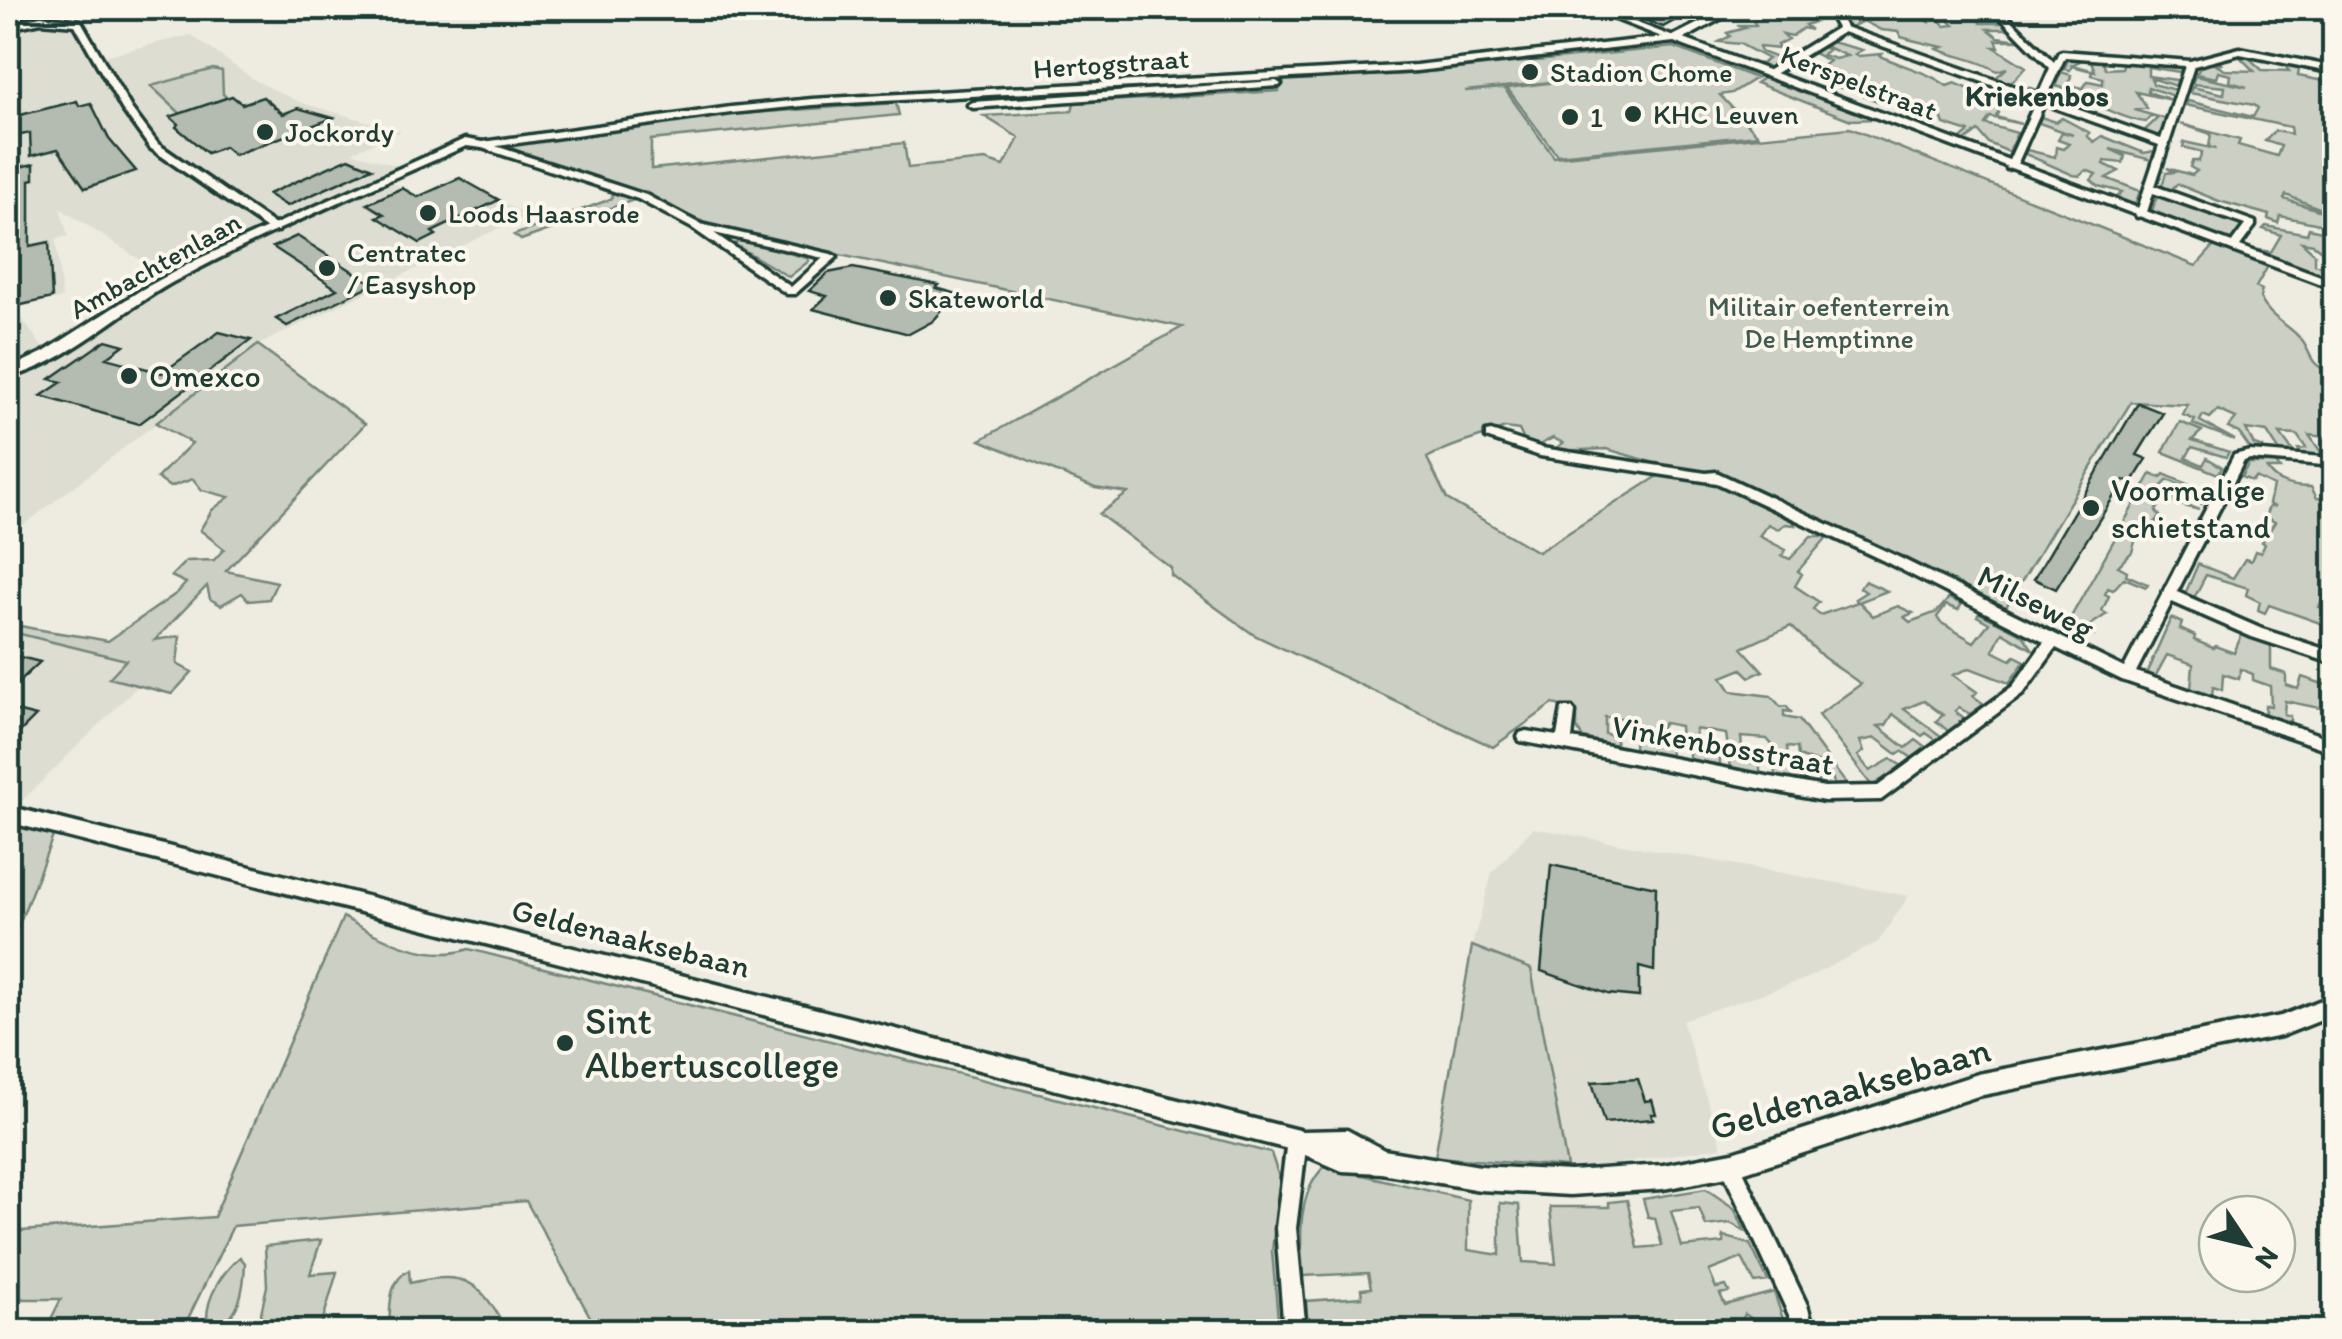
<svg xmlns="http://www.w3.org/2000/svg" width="2342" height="1339" font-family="Itim,sans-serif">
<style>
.built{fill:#ddddd2;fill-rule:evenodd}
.green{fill:#cbcfc4;stroke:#75867c;stroke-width:2.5;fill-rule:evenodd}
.building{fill:#b4bbb0;stroke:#1f3d34;stroke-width:2.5}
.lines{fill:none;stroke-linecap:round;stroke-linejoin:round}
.minor-casing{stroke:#1f3d34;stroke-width:7}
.tertiary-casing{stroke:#1f3d34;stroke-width:7}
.minor{fill:#fbf7ec;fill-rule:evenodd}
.tertiary{fill:#fbf7ec;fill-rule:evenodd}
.poi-dot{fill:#1f3d34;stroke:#fbf7ec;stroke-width:4}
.labels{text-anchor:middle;stroke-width:8;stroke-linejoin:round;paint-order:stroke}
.far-street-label{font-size:28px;fill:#1f3d34;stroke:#fbf7ec}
.far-poi-label{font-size:28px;fill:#1f3d34;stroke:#fbf7ec;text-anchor:start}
.far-park-label{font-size:28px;fill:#415a51;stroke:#fbf7ec}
.far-neighbourhood-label{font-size:30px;font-weight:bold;fill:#1f3d34;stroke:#fbf7ec}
.poi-label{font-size:32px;fill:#1f3d34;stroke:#fbf7ec;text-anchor:start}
.street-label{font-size:32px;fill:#1f3d34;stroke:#fbf7ec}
.near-poi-label{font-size:38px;fill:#1f3d34;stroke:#fbf7ec;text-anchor:start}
.near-street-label{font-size:38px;fill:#1f3d34;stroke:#fbf7ec}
</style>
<rect width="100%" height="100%" fill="#eeece1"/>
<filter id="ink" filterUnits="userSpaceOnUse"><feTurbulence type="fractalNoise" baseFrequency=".01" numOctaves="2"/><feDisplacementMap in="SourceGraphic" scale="20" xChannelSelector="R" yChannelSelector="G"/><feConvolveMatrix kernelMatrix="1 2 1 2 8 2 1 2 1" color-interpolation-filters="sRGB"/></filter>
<g filter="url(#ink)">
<g class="built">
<path d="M 8,8 L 90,8 L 65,18 L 78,23 L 100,57 L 191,35 L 256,81 L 302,103 L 401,131 L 352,152 L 398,166 L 331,196 L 343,204 L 392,182 L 419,197 L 460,178 L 526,215 L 258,345 L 8,537 ZM 60,208 L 165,276 L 44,350 L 15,308 L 62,298 L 56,239 L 68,236 Z"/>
<path d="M 8,631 L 127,660 L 139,685 L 9,814 Z"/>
<path d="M 1533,828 L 1909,896 L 1878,942 L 1803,980 L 1682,1020 L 1722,1147 L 1607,1165 L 1567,1167 L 1531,969 L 1472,946 L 1492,873 Z"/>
</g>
<g class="green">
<path d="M 1779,8 L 1800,8 L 1817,21 L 1805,25 L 1811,30 L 1803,28 L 1792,36 L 1783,34 L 1788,39 L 1777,45 L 1779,49 L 1759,47 L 1761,52 L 1782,60 L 1768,69 L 1748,62 L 1761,64 L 1768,59 L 1740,44 L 1719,42 L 1730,36 L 1727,33 L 1745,28 L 1737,25 L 1756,25 L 1753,21 L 1778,12 L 1771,9 Z"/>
<path d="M 1837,8 L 1843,8 L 1848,18 L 1866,18 L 1861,9 L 1867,9 L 1860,8 L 1906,8 L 1931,23 L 1912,9 L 1929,11 L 1928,8 L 1945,26 L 1954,25 L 1938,10 L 1989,8 L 1995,15 L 1978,16 L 1980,23 L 2003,23 L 2009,29 L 1988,29 L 1998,37 L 2019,40 L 1996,40 L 1999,47 L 1994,47 L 2026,67 L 2011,83 L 2038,90 L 2032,94 L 1993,80 L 2007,68 L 1997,71 C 1976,58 1958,58 1937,49 L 1943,47 C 1928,44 1918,42 1901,37 L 1899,32 L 1881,30 L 1863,21 L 1849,28 Z"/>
<path d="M 1831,42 L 1862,50 L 1855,54 L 1858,56 L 1882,54 L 1880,56 C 1905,67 1928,72 1947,86 L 1955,83 L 1989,97 L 1984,100 L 1987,102 L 2005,90 L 2032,101 L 2002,95 L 2012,104 L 2002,104 L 1996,117 L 2021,124 L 1990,117 L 1985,124 L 2017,133 L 2009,152 L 1988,143 L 1978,131 L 1961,144 L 1957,142 L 1969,132 L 1944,124 L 1940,113 L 1929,117 L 1912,113 L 1915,110 L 1901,104 L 1906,100 L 1895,96 L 1880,102 L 1864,96 L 1871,91 L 1852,81 L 1841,88 L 1835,85 L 1838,82 L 1833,80 L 1837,76 L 1820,68 L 1829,61 L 1813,53 L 1822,47 L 1828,50 L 1822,55 L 1835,59 L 1847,56 L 1824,46 Z"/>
<path d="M 1674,47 L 1756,78 L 1732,93 L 1720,95 L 1758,135 L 1557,155 L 1507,88 L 1580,79 L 1465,91 L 1504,88 L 1554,157 L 1850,128 L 2196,266 L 2214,246 L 2268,266 L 2256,287 L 2262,290 L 2260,298 C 2269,316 2282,321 2296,334 C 2315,351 2303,363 2334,374 L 2334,438 L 2309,435 L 2323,455 L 2301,454 L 2298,449 L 2306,448 L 2297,435 L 2280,434 L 2294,453 L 2280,452 L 2267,432 L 2246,429 L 2254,445 L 2264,448 L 2251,450 L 2239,433 L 2228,428 L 2236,418 L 2218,410 L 2210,418 L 2203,415 L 2200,421 L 2235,440 L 2193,424 L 2195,420 L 2183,415 L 2188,405 L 2131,402 L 2003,612 L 1753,494 L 1750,500 L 1794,522 L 1795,525 L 1785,524 L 1778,529 L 1768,524 L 1759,536 L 1786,550 L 1782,556 L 1790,559 L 1811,536 L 1828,536 L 1798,571 L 1802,574 L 1795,586 L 1819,602 L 1813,609 L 1820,615 L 1858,602 L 1855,599 L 1866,592 L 1860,588 L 1865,581 L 1887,591 L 1859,602 L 1873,616 L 1898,606 L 1913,613 L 1904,617 L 1910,622 L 1937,612 L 1949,598 L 1962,604 L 1958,610 L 1946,605 L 1937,617 L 1940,622 L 1974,642 L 1989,623 L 1977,616 L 1979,613 L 2023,635 L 2033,650 L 2002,632 L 1993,651 L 2011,660 L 2015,656 L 2025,661 L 2009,683 L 1970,668 L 1953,675 L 1977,692 L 1973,696 L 1984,704 L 1970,714 L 1959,708 L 1955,712 L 1964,719 L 1948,731 L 1936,721 L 1943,715 L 1924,701 L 1904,709 L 1941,736 L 1936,740 L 1926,733 L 1922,736 L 1893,714 L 1886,725 L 1878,726 L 1906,748 L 1916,740 L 1927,748 L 1912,758 L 1902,751 L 1897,754 L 1876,738 L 1860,741 L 1864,751 L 1858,756 L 1870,771 L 1891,759 L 1902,766 L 1872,786 L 1818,715 L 1861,684 L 1823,657 L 1791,626 L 1742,648 L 1763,671 L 1750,677 L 1742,669 L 1722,677 L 1731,691 L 1771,696 L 1781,707 L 1786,706 L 1791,712 L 1784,711 L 1784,717 L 1799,720 L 1850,789 L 1834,788 L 1833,779 L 1827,777 L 1826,765 L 1798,756 L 1797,748 L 1787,747 L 1789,768 L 1818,776 L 1818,785 L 1775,777 L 1774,747 L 1767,739 L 1741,737 L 1742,749 L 1751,755 L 1752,763 L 1760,764 L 1760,774 L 1731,768 L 1726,734 L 1695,729 L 1695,752 L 1720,757 L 1720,766 L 1689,760 L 1689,747 L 1681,745 L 1680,726 L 1664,723 L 1658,732 L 1649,731 L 1649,743 L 1670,744 L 1670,756 L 1634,749 L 1635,719 L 1605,717 L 1605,734 L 1616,736 L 1616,746 L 1583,738 L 1577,729 L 1577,710 L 1553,704 L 1493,747 L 1254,635 L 1171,575 L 1171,568 L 1099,514 L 1128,493 L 1095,488 L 980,440 L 1182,327 L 726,231 L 642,197 L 521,240 L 514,235 L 611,199 L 614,188 L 506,146 L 707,116 L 896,103 L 899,115 L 651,140 L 651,169 L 904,143 L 908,168 L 985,160 L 1004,166 L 1019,138 L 984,116 L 1072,111 L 1074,103 L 1279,91 L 1280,80 L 1407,74 ZM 1505,428 L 1519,430 L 1526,445 L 1537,446 L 1553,438 L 1563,443 L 1552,451 L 1607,449 L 1671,468 L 1538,552 L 1447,499 L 1427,458 C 1453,443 1479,439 1505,428 Z"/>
<path d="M 2238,55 L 2246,55 L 2262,70 L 2289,71 L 2281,61 L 2304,66 L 2299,69 L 2298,76 L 2334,83 L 2334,179 L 2324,178 L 2334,182 L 2334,202 L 2324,210 L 2286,195 L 2284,199 L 2334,215 L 2334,227 L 2280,216 L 2278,223 L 2268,219 L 2269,215 L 2219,201 L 2177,184 L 2169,192 L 2161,189 L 2166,173 L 2174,172 L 2167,168 L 2192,175 L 2197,171 L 2190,167 L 2192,161 L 2199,161 L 2202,152 L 2183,147 L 2184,142 L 2216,149 L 2209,147 L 2211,134 L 2181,124 L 2240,140 L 2238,145 L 2277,156 L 2281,146 L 2265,141 L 2275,131 L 2291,134 L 2290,127 L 2186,105 L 2188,101 L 2253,117 L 2258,108 L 2254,105 L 2190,93 L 2192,87 L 2224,94 L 2225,87 L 2192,84 L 2195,76 L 2247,87 L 2230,82 L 2231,75 L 2218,72 L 2216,78 L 2196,74 L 2202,65 L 2216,60 L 2221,64 L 2216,65 L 2225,70 L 2254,71 Z"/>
<path d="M 2069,58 L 2084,59 L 2072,65 L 2095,71 L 2090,59 L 2107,61 L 2103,63 L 2106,69 L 2122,68 L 2124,62 L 2181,68 L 2180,72 L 2148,67 L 2148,76 L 2177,80 L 2176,86 L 2151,78 L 2153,84 L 2175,90 L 2173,96 L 2148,87 L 2148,92 L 2172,100 L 2136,92 L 2147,108 L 2134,110 L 2166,119 L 2160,137 L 2142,133 L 2158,118 L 2150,116 L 2146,122 C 2125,120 2100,105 2075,98 L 2071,95 L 2073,90 L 2055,86 L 2061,72 L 2071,75 L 2069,85 L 2083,88 L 2088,81 L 2103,84 L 2103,78 L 2091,75 L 2092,71 L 2072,66 L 2070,70 L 2064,69 Z"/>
<path d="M 213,69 L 222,71 L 223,94 L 227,98 L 181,114 L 151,86 Z"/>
<path d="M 1765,77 L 1773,80 L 1874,119 L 1851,120 L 1756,83 Z"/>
<path d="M 2041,117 L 2056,122 L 2062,118 L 2090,133 L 2087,136 L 2094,142 L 2102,136 L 2144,153 L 2155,151 L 2151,160 L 2110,149 L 2125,156 L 2123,163 L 2105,161 L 2104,164 L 2119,171 L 2106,178 L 2140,191 L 2134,207 L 2102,196 L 2116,198 L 2122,192 L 2098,186 L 2091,180 L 2096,174 L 2086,170 L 2080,176 L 2073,175 L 2025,154 L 2027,150 L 2055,157 L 2056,147 L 2063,149 L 2069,144 L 2058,140 L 2062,132 L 2073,135 L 2039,123 Z"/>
<path d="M 2158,193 L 2245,224 L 2230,243 L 2151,214 Z"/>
<path d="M 2266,226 L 2307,234 L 2309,228 L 2330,233 L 2325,241 L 2334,244 L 2329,248 L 2334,250 L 2334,259 L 2313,244 L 2302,242 L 2315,254 L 2315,264 L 2332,269 L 2334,280 L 2241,247 L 2271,252 L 2281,235 L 2263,229 Z"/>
<path d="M 742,240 L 807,258 L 809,261 L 789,277 L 734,244 Z"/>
<path d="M 258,345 L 365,424 L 226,571 L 277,582 L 269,599 L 249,601 L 242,593 L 221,605 L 210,599 L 207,586 L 155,640 L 180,636 L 177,664 L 192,672 L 172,694 L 109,678 L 126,660 L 8,631 L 8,623 C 42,632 74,634 108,641 L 177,593 L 186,583 L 171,576 L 186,561 L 214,560 L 224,549 L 200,530 L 212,510 L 229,497 L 202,490 L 193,479 L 170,487 L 157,478 L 192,443 L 156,423 Z"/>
<path d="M 2180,422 L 2202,431 L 2192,440 L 2229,452 L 2226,457 L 2192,447 L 2186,458 L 2203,465 L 2207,458 L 2222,467 L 2218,474 L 2163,452 Z"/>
<path d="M 2249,463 L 2276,463 L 2280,469 L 2267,469 C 2276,484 2293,487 2311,487 L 2317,498 L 2331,499 L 2324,487 L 2334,488 L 2334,516 L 2329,522 L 2334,525 L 2334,574 L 2319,607 L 2334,614 L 2334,628 L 2269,605 L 2265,613 L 2258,610 L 2260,602 L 2246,595 L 2248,588 L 2206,575 L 2194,598 L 2185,594 L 2198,564 L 2233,578 L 2245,559 L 2251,561 L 2255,551 L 2261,553 L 2265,544 L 2262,542 L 2275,522 L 2265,517 L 2269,507 L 2275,507 L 2269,504 L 2273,486 L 2255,477 L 2252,481 L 2241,477 Z"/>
<path d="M 2151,474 L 2161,478 L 2164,474 L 2208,493 L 2202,504 L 2189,498 L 2192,490 L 2168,480 L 2161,487 L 2161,493 L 2199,510 L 2163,500 L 2156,511 L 2160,516 L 2147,534 L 2138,531 L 2132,552 L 2118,566 L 2127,571 L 2126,575 L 2148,584 L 2146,587 L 2124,578 L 2113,590 L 2108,588 L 2105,594 L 2109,596 L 2102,611 L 2107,614 L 2086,628 L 2092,635 L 2085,633 L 2080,642 L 2062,633 Z"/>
<path d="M 2171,618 L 2182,623 L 2180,629 L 2195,636 L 2194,640 L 2213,648 L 2215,646 L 2234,653 L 2242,634 L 2271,645 L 2271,669 L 2286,674 L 2286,685 L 2298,689 L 2302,677 L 2332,687 L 2334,711 L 2285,701 L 2284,714 L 2290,716 L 2290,724 L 2265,715 L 2265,705 L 2271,706 L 2270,686 L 2253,680 L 2253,674 L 2240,669 L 2239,679 L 2223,674 L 2222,690 L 2213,687 L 2212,697 L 2191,690 L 2193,664 L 2167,655 L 2155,677 L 2146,674 Z"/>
<path d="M 8,814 L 57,826 L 8,953 Z"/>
<path d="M 343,917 C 377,938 430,963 469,949 L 1271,1153 L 1280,1180 L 1272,1251 L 1279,1331 L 598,1331 L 526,1201 L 233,1226 L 182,1331 L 45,1331 L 61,1299 L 24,1299 L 11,1295 L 8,1299 L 8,1232 L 214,1217 Z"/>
<path d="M 1472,946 L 1531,969 L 1567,1167 L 1435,1157 Z"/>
<path d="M 1325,1166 L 1468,1200 L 1468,1250 L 1500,1255 L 1500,1203 L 1519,1205 L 1523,1262 L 1556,1264 L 1550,1207 L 1609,1207 L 1609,1202 L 1627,1200 L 1638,1248 L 1662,1246 L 1655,1218 L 1648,1217 L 1643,1199 L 1706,1189 L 1734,1208 L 1745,1231 L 1730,1223 L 1706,1226 L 1699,1208 L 1671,1211 L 1682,1247 L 1724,1243 L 1723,1236 L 1750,1244 L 1768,1281 L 1755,1283 L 1742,1258 L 1709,1271 L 1716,1288 L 1726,1286 L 1729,1292 L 1720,1294 L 1725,1305 L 1774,1292 L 1787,1331 L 1769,1331 L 1745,1314 L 1736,1332 L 1381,1332 L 1378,1319 L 1350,1321 L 1351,1331 L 1308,1331 L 1306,1301 L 1362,1297 L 1361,1289 L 1371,1288 L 1368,1273 L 1303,1276 C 1300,1239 1296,1194 1325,1166 Z"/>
<path d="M 321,1240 L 310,1274 L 337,1272 L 320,1330 L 346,1328 L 345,1331 L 257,1331 L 267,1286 L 265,1246 Z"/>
<path d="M 240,1257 L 245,1263 C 244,1287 241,1316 216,1327 L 207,1318 C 207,1296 223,1271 240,1257 Z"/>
<path d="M 409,1270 L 410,1283 C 467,1270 480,1281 507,1331 L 389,1331 C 391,1309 386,1283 409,1270 Z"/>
</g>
<g class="building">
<path d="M 1614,8 L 1697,8 L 1663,27 Z"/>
<path d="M 232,96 L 242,104 L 263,97 L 283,114 L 298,108 L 333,118 L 234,155 L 224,147 L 207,153 L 176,127 L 178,124 L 170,117 Z"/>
<path d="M 77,101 L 79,106 L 91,103 L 109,139 L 136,171 L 85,188 L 58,149 L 31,156 L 30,133 L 8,138 L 8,118 Z"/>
<path d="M 349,158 L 372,168 L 287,206 L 268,194 Z"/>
<path d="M 34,164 L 34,179 L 30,180 L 30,246 L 49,242 L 52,298 L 17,306 L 8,294 L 8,169 Z"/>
<path d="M 460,178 L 499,200 L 432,232 L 436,235 L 420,243 L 377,217 L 384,214 L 367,204 L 402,188 L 418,197 Z"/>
<path d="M 297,236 L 373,284 L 287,326 L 276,319 L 337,289 L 273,247 Z"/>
<path d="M 853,268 L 939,285 L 936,288 L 957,294 L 933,321 L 909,334 L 813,309 L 827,296 L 809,291 L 828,273 Z"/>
<path d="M 219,332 L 251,340 L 139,424 L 41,396 L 62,382 L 50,379 L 106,340 L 124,345 L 106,358 L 162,373 Z"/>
<path d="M 2138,403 L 2163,413 L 2137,455 L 2147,459 L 2141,468 L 2132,483 L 2124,480 L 2056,589 L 2034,579 Z"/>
<path d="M 8,654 L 40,662 L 8,692 Z"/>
<path d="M 8,709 L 36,716 L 8,744 Z"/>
<path d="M 1551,865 L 1656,887 L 1654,971 L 1639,967 L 1639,997 L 1608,994 L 1541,971 Z"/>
<path d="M 1638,1079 L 1645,1101 L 1652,1100 L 1656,1114 L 1651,1114 L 1653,1119 L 1604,1123 L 1592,1082 Z"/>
</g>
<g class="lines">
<defs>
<g id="minor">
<path d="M 1587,8 L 1598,8 L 1679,39 L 1672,41 Z"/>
<path d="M 1826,8 L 1834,8 L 1845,27 L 2038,95 L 2050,68 L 1991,8 L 1999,8 L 2054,62 L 2059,52 L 2062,51 L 2190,61 L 2240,48 L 2334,67 L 2334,73 L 2240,54 L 2194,66 L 2155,186 L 2255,222 L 2255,226 L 2237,250 L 2233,251 L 2228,248 L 2245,225 L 2153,193 L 2146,215 L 2137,217 L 2136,215 L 2159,145 L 2044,104 L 2016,167 L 2007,169 L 2006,167 L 2036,101 L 1843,32 L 1771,76 L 1765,76 L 1765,72 L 1837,28 ZM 2065,57 L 2185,66 L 2161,139 L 2046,98 Z"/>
<path d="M 41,16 L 81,21 L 131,108 L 158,144 L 278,227 L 278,231 L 270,231 L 150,148 L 122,109 L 75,25 L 41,22 L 8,29 L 8,23 Z"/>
<path d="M 1276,81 L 1281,84 L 1279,86 L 973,108 L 968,105 L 973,102 Z"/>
<path d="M 483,142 L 646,195 L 700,224 L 831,254 L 837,257 L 795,294 L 787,294 L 692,228 L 638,199 L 479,147 L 478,145 ZM 714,233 L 823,258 L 791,287 Z"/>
<path d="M 1491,431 L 1542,448 L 1706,473 L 1716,472 L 1892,554 L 2124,668 L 2234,455 L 2250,451 L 2334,458 L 2334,466 L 2250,459 L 2244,461 L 2177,592 L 2262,629 L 2334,652 L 2334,664 L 2252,637 L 2172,602 L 2136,672 L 2334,740 L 2334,752 L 2122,680 L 2056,648 L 2023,694 L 1881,800 L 1824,801 L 1520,741 L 1518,737 L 1520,733 L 1526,731 L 1557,736 L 1562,708 L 1572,708 L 1575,712 L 1572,739 L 1824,787 L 1878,786 L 2013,686 L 2044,642 L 1882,560 L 1717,483 L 1540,456 L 1486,438 L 1486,432 Z"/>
<path d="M 1297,1130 L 1304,1133 L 1307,1140 L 1296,1228 L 1306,1332 L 1284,1332 L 1276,1228 L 1287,1140 L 1290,1133 Z"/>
<path d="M 1730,1155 L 1737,1158 L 1807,1305 L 1815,1332 L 1793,1332 L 1789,1315 L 1720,1165 L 1723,1158 Z"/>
</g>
<g id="tertiary">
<path d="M 1728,8 L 1740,8 L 1684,39 L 2334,281 L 2334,289 L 1674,42 L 1416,71 L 812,105 L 731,113 L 483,148 L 466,146 C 368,190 268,231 173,282 C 119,312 69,362 8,378 L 8,369 L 44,352 L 141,290 L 198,259 L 465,139 L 483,142 L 731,107 L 812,99 L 1416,65 L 1673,36 Z"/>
<path d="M 8,806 L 1302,1131 L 1347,1130 L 1384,1150 L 1480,1166 L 1570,1171 L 1663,1165 L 1733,1152 L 1978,1074 L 2281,1016 L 2334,995 L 2334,1015 L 2281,1036 L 1978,1096 L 1733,1176 L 1663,1189 L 1570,1195 L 1480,1190 L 1381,1173 L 1342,1171 L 1296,1151 L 8,822 Z"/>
</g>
</defs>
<use href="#minor" class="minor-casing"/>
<use href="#tertiary" class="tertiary-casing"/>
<use href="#minor" class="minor"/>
<use href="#tertiary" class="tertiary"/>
</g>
</g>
<g class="poi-dot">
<circle cx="1530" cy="72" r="10"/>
<circle cx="1633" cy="114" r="10"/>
<circle cx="1570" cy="117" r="10"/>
<circle cx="265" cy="132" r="10"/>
<circle cx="428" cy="213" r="10"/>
<circle cx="327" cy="268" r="10"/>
<circle cx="888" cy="298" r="10"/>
<circle cx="129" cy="376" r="10"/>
<circle cx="2091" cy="508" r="10"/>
<circle cx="565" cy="1043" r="10"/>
</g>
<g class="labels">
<g class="far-street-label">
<text transform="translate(1111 63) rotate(-4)" y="10">Hertogstraat</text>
<text transform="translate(1859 82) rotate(21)" y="10">Kerspelstraat</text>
<text transform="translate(155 265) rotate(-29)" y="10">Ambachtenlaan</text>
</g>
<g class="far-poi-label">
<text x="1550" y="82">Stadion Chome</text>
<text x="1653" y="124">KHC Leuven</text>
<text x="1590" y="127">1</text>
<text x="285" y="142">Jockordy</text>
<text x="448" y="223">Loods Haasrode</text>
<text x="347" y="262">Centratec<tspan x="347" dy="32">/ Easyshop</tspan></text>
<text x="908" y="308">Skateworld</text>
</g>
<g class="far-park-label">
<text x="1829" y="316">Militair oefenterrein<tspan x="1829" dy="32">De Hemptinne</tspan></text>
</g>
<g class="far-neighbourhood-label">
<text x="2037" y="106">Kriekenbos</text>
</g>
<g class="poi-label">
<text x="149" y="387">Omexco</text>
<text x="2111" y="501">Voormalige<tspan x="2111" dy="37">schietstand</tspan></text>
</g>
<g class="street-label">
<text transform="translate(2036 602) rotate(27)" y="11">Milseweg</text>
<text transform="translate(1723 745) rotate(10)" y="11">Vinkenbosstraat</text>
<text transform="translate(631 938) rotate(14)" y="11">Geldenaaksebaan</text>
</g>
<g class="near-poi-label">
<text x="585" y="1034">Sint<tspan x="585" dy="44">Albertuscollege</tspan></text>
</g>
<g class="near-street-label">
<text transform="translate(1850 1088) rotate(-16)" y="13">Geldenaaksebaan</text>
</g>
</g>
<rect width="2342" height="1339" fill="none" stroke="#fbf7ec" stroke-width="40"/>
<rect x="20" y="20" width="2302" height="1299" fill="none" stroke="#1f3d34" stroke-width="4" filter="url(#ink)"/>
<g transform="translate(2247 1244) rotate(125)"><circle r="48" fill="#fbf7ec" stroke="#a3ada2" stroke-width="2.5"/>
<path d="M0-8L18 38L0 25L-18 38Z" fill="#1f3d34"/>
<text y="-15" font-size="28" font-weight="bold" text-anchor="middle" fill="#1f3d34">N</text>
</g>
</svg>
